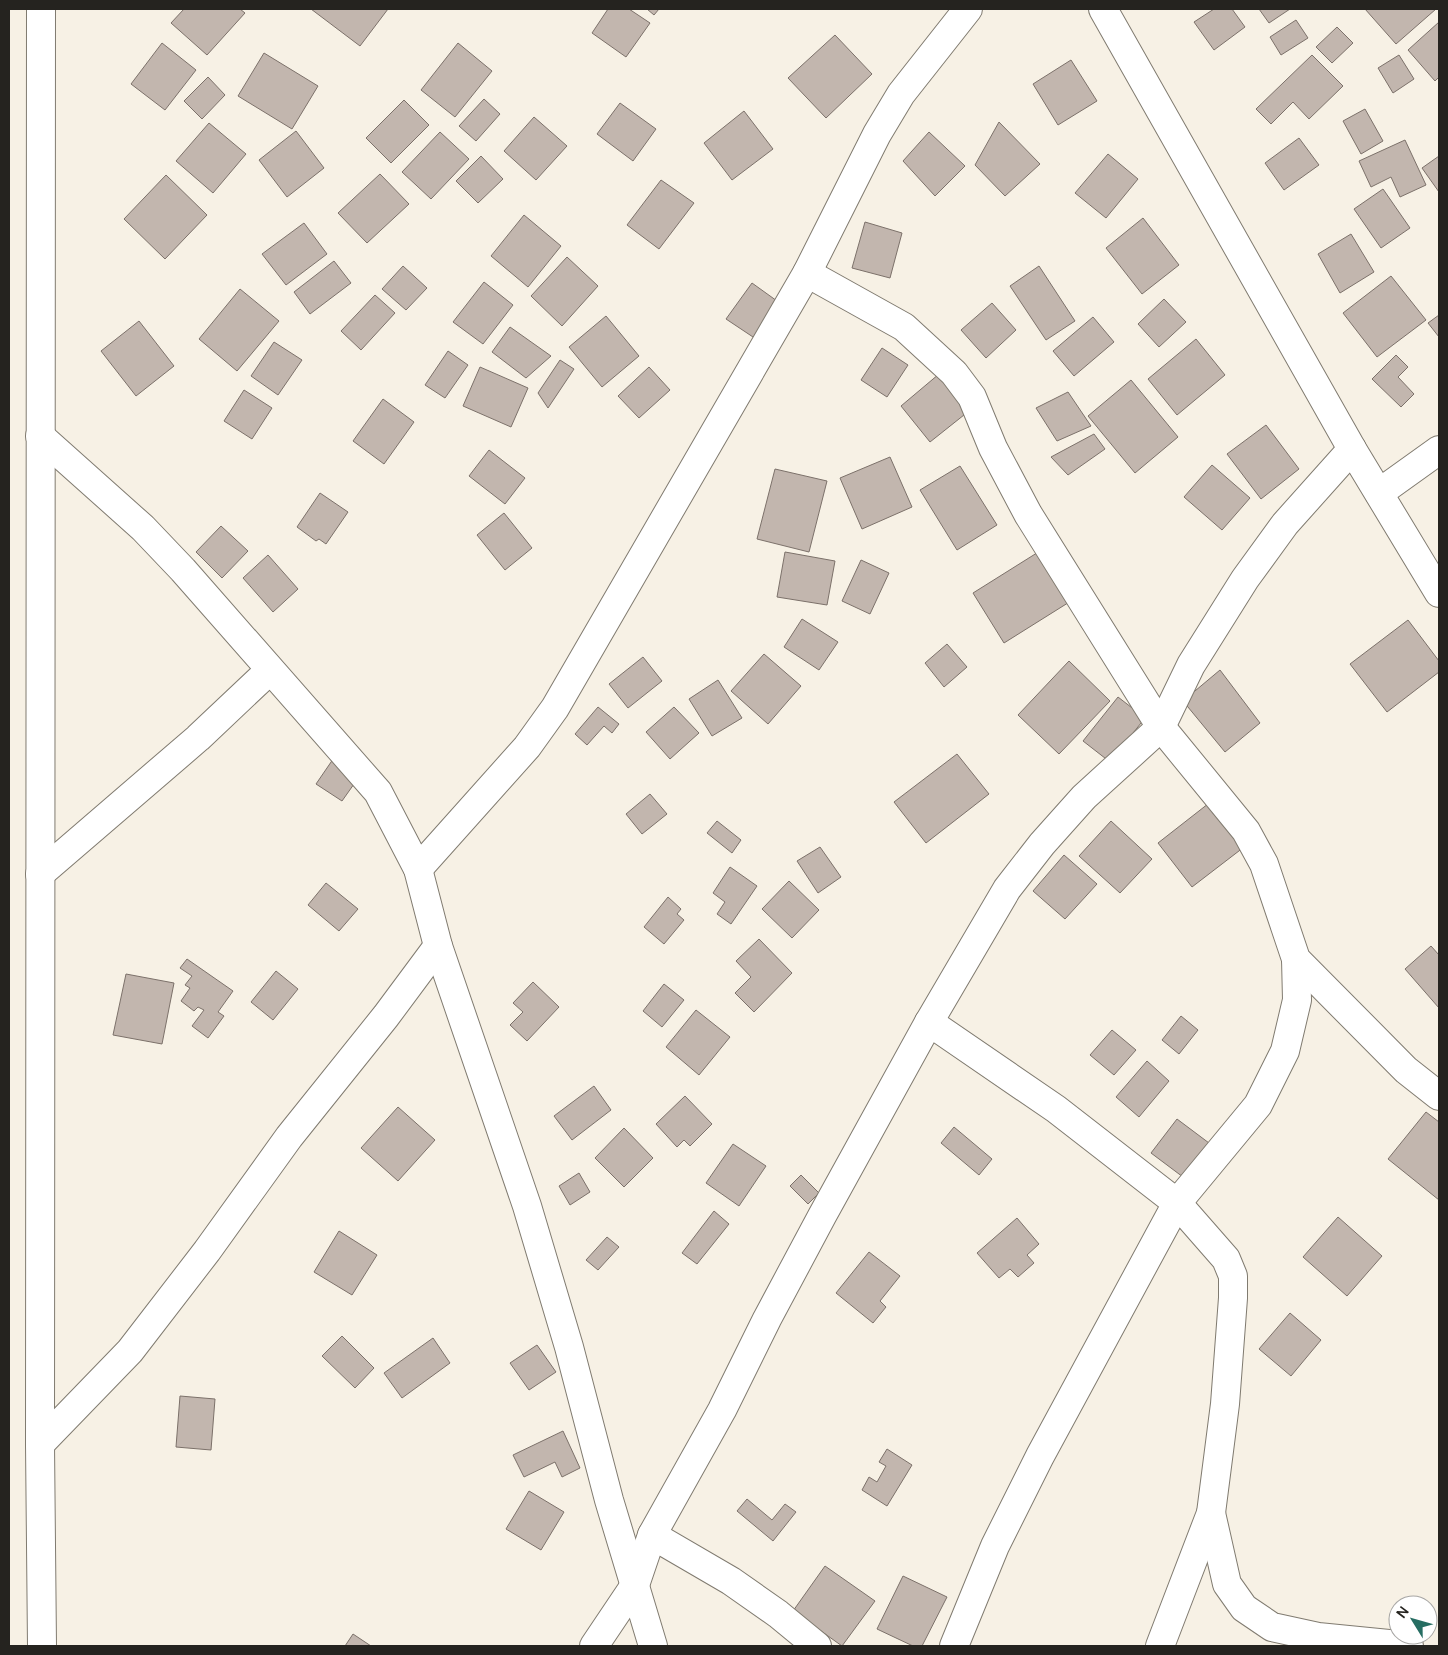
<svg xmlns="http://www.w3.org/2000/svg" width="1448" height="1655" font-family="Manrope,sans-serif">
<style>
.building{fill:#c2b6ae;stroke:#7c716a}
.lines{fill:none;stroke-linecap:round;stroke-linejoin:round}
.street-casing{stroke:#807b70;stroke-width:30}
.secondary-casing{stroke:#807b70;stroke-width:30}
.street{stroke:#fff;stroke-width:28}
.secondary{stroke:#fff;stroke-width:28}
</style>
<rect width="100%" height="100%" fill="#f7f1e5"/>
<g class="building">
<path d="M 184,9 L 240,9 L 245,13 L 207,55 L 171,23 Z"/>
<path d="M 311,9 L 388,9 L 360,46 Z"/>
<path d="M 608,9 L 629,9 L 650,23 L 626,57 L 592,33 Z"/>
<path d="M 647,9 L 659,9 L 654,15 Z"/>
<path d="M 1214,9 L 1232,9 L 1245,27 L 1214,50 L 1194,22 Z"/>
<path d="M 1259,9 L 1290,9 L 1269,23 Z"/>
<path d="M 1365,9 L 1436,9 L 1396,44 Z"/>
<path d="M 1296,20 L 1308,38 L 1281,55 L 1270,37 Z"/>
<path d="M 1439,22 L 1439,77 L 1435,81 L 1408,50 Z"/>
<path d="M 1337,27 L 1353,43 L 1332,63 L 1316,47 Z"/>
<path d="M 835,35 L 872,74 L 826,118 L 788,78 Z"/>
<path d="M 162,43 L 196,70 L 165,110 L 131,84 Z"/>
<path d="M 458,43 L 492,71 L 455,117 L 421,90 Z"/>
<path d="M 264,53 L 318,86 L 292,129 L 238,96 Z"/>
<path d="M 1312,55 L 1343,86 L 1309,119 L 1293,102 L 1271,124 L 1256,109 Z"/>
<path d="M 1399,55 L 1414,79 L 1393,93 L 1378,68 Z"/>
<path d="M 1071,60 L 1097,101 L 1058,125 L 1033,84 Z"/>
<path d="M 208,77 L 225,95 L 202,119 L 184,101 Z"/>
<path d="M 484,99 L 500,114 L 476,141 L 459,126 Z"/>
<path d="M 404,100 L 429,125 L 391,163 L 366,138 Z"/>
<path d="M 620,103 L 656,129 L 633,161 L 597,134 Z"/>
<path d="M 1365,109 L 1383,141 L 1361,154 L 1343,121 Z"/>
<path d="M 744,111 L 773,149 L 732,180 L 704,143 Z"/>
<path d="M 534,117 L 567,146 L 536,180 L 504,151 Z"/>
<path d="M 999,122 L 1040,164 L 1005,196 L 975,165 Z"/>
<path d="M 209,123 L 246,154 L 213,193 L 176,161 Z"/>
<path d="M 296,131 L 324,168 L 287,197 L 259,160 Z"/>
<path d="M 440,132 L 469,159 L 431,199 L 402,172 Z"/>
<path d="M 929,132 L 965,166 L 935,196 L 903,161 Z"/>
<path d="M 1299,138 L 1319,165 L 1284,190 L 1265,163 Z"/>
<path d="M 1405,140 L 1426,185 L 1400,197 L 1391,177 L 1371,187 L 1359,161 Z"/>
<path d="M 1108,154 L 1138,179 L 1106,218 L 1075,193 Z"/>
<path d="M 481,156 L 503,179 L 478,203 L 456,181 Z"/>
<path d="M 1439,156 L 1439,192 L 1422,168 Z"/>
<path d="M 380,174 L 409,204 L 367,243 L 338,213 Z"/>
<path d="M 166,175 L 207,215 L 165,259 L 124,219 Z"/>
<path d="M 661,180 L 694,203 L 659,249 L 627,225 Z"/>
<path d="M 1383,189 L 1410,228 L 1381,248 L 1354,209 Z"/>
<path d="M 524,215 L 561,246 L 528,287 L 491,256 Z"/>
<path d="M 1143,218 L 1179,265 L 1142,294 L 1106,248 Z"/>
<path d="M 865,222 L 902,233 L 890,278 L 852,268 Z"/>
<path d="M 304,223 L 327,254 L 286,285 L 262,254 Z"/>
<path d="M 1351,234 L 1374,272 L 1340,293 L 1318,254 Z"/>
<path d="M 567,257 L 598,286 L 562,326 L 531,296 Z"/>
<path d="M 334,261 L 351,283 L 310,314 L 294,292 Z"/>
<path d="M 403,266 L 427,288 L 406,310 L 382,289 Z"/>
<path d="M 1039,266 L 1075,321 L 1046,340 L 1010,286 Z"/>
<path d="M 1391,276 L 1426,320 L 1377,357 L 1343,313 Z"/>
<path d="M 484,282 L 513,305 L 483,344 L 453,322 Z"/>
<path d="M 752,283 L 784,306 L 759,341 L 726,319 Z"/>
<path d="M 240,289 L 279,321 L 237,371 L 199,339 Z"/>
<path d="M 375,295 L 395,313 L 361,350 L 341,331 Z"/>
<path d="M 1164,299 L 1186,322 L 1159,347 L 1138,324 Z"/>
<path d="M 992,303 L 1016,330 L 986,358 L 961,330 Z"/>
<path d="M 1439,315 L 1439,337 L 1428,323 Z"/>
<path d="M 606,316 L 639,356 L 602,387 L 569,347 Z"/>
<path d="M 1093,317 L 1114,342 L 1074,376 L 1053,351 Z"/>
<path d="M 139,321 L 174,366 L 136,396 L 101,351 Z"/>
<path d="M 510,327 L 551,356 L 526,378 L 492,352 Z"/>
<path d="M 1196,339 L 1225,375 L 1177,415 L 1148,379 Z"/>
<path d="M 274,342 L 302,360 L 278,395 L 251,376 Z"/>
<path d="M 882,348 L 908,365 L 887,397 L 861,380 Z"/>
<path d="M 448,351 L 468,365 L 445,398 L 425,385 Z"/>
<path d="M 1396,355 L 1408,367 L 1398,377 L 1414,394 L 1401,407 L 1372,379 Z"/>
<path d="M 560,360 L 574,369 L 548,408 L 538,393 Z"/>
<path d="M 480,367 L 528,388 L 511,427 L 463,406 Z"/>
<path d="M 649,367 L 670,390 L 639,418 L 618,396 Z"/>
<path d="M 939,374 L 969,411 L 930,442 L 901,406 Z"/>
<path d="M 1131,380 L 1178,437 L 1135,473 L 1088,416 Z"/>
<path d="M 244,390 L 272,408 L 252,439 L 224,421 Z"/>
<path d="M 1068,392 L 1091,426 L 1057,441 L 1036,408 Z"/>
<path d="M 383,399 L 414,422 L 384,464 L 353,441 Z"/>
<path d="M 1266,425 L 1299,469 L 1261,499 L 1227,454 Z"/>
<path d="M 1094,434 L 1105,449 L 1068,475 L 1051,457 Z"/>
<path d="M 489,450 L 525,478 L 505,504 L 469,476 Z"/>
<path d="M 890,457 L 912,507 L 862,529 L 840,478 Z"/>
<path d="M 1212,465 L 1250,498 L 1222,530 L 1184,497 Z"/>
<path d="M 960,466 L 997,525 L 957,550 L 920,490 Z"/>
<path d="M 775,469 L 827,481 L 809,552 L 757,539 Z"/>
<path d="M 320,493 L 348,512 L 326,544 L 319,539 L 316,541 L 297,527 Z"/>
<path d="M 504,513 L 532,548 L 505,570 L 477,535 Z"/>
<path d="M 221,526 L 248,551 L 222,578 L 196,552 Z"/>
<path d="M 1040,551 L 1071,601 L 1004,643 L 973,593 Z"/>
<path d="M 785,552 L 835,561 L 827,605 L 777,597 Z"/>
<path d="M 268,555 L 298,589 L 273,612 L 243,578 Z"/>
<path d="M 861,560 L 889,573 L 870,614 L 842,601 Z"/>
<path d="M 802,619 L 838,642 L 819,670 L 784,647 Z"/>
<path d="M 1408,620 L 1439,661 L 1439,672 L 1387,712 L 1350,664 Z"/>
<path d="M 947,644 L 967,667 L 944,687 L 925,663 Z"/>
<path d="M 764,654 L 801,686 L 768,724 L 731,691 Z"/>
<path d="M 643,657 L 662,681 L 628,708 L 609,684 Z"/>
<path d="M 1069,661 L 1110,701 L 1059,754 L 1018,715 Z"/>
<path d="M 1220,670 L 1260,723 L 1225,752 L 1183,701 Z"/>
<path d="M 718,680 L 742,718 L 712,736 L 689,699 Z"/>
<path d="M 1118,697 L 1145,718 L 1110,762 L 1083,741 Z"/>
<path d="M 598,707 L 619,724 L 612,733 L 604,726 L 587,745 L 575,734 Z"/>
<path d="M 674,707 L 699,733 L 670,759 L 646,732 Z"/>
<path d="M 340,749 L 366,767 L 342,801 L 316,784 Z"/>
<path d="M 957,754 L 989,794 L 926,843 L 894,802 Z"/>
<path d="M 650,794 L 667,814 L 642,834 L 626,814 Z"/>
<path d="M 1213,800 L 1248,844 L 1192,887 L 1158,843 Z"/>
<path d="M 717,821 L 741,840 L 732,853 L 707,833 Z"/>
<path d="M 1111,821 L 1152,859 L 1120,893 L 1079,856 Z"/>
<path d="M 820,847 L 841,877 L 818,893 L 797,861 Z"/>
<path d="M 1064,855 L 1097,884 L 1065,919 L 1033,891 Z"/>
<path d="M 730,867 L 757,886 L 731,924 L 717,914 L 725,902 L 713,893 Z"/>
<path d="M 789,881 L 819,910 L 792,938 L 762,909 Z"/>
<path d="M 326,883 L 358,909 L 339,931 L 308,905 Z"/>
<path d="M 668,897 L 681,909 L 677,914 L 684,920 L 664,944 L 644,927 Z"/>
<path d="M 759,939 L 792,973 L 754,1012 L 735,993 L 751,977 L 736,961 Z"/>
<path d="M 1431,946 L 1439,955 L 1439,1008 L 1405,969 Z"/>
<path d="M 187,959 L 233,991 L 218,1012 L 224,1016 L 208,1038 L 192,1026 L 204,1010 L 198,1007 L 194,1011 L 181,1001 L 190,988 L 185,985 L 192,976 L 180,968 Z"/>
<path d="M 276,971 L 298,989 L 273,1020 L 251,1002 Z"/>
<path d="M 126,974 L 174,983 L 162,1044 L 113,1035 Z"/>
<path d="M 533,982 L 559,1007 L 527,1041 L 510,1025 L 523,1012 L 513,1003 Z"/>
<path d="M 664,984 L 684,1000 L 662,1027 L 643,1011 Z"/>
<path d="M 696,1010 L 730,1037 L 699,1075 L 666,1047 Z"/>
<path d="M 1181,1016 L 1198,1030 L 1179,1054 L 1162,1040 Z"/>
<path d="M 1112,1030 L 1136,1050 L 1114,1075 L 1090,1055 Z"/>
<path d="M 1147,1061 L 1169,1081 L 1139,1117 L 1116,1097 Z"/>
<path d="M 594,1086 L 611,1110 L 572,1140 L 554,1116 Z"/>
<path d="M 685,1096 L 712,1124 L 690,1146 L 684,1140 L 677,1147 L 656,1124 Z"/>
<path d="M 398,1107 L 435,1140 L 398,1181 L 361,1148 Z"/>
<path d="M 1426,1112 L 1439,1122 L 1439,1200 L 1388,1159 Z"/>
<path d="M 1177,1119 L 1209,1143 L 1183,1177 L 1151,1153 Z"/>
<path d="M 954,1127 L 992,1159 L 979,1175 L 941,1143 Z"/>
<path d="M 624,1128 L 653,1158 L 624,1187 L 595,1158 Z"/>
<path d="M 733,1144 L 766,1166 L 739,1206 L 706,1183 Z"/>
<path d="M 579,1173 L 590,1192 L 570,1205 L 559,1186 Z"/>
<path d="M 801,1175 L 819,1193 L 808,1204 L 790,1186 Z"/>
<path d="M 714,1211 L 729,1224 L 697,1264 L 682,1253 Z"/>
<path d="M 1338,1217 L 1382,1256 L 1347,1296 L 1303,1257 Z"/>
<path d="M 1017,1218 L 1039,1244 L 1027,1255 L 1034,1263 L 1018,1277 L 1010,1269 L 999,1278 L 977,1253 Z"/>
<path d="M 339,1231 L 377,1255 L 352,1295 L 314,1272 Z"/>
<path d="M 607,1237 L 619,1247 L 598,1270 L 586,1260 Z"/>
<path d="M 869,1252 L 900,1276 L 880,1301 L 886,1307 L 873,1323 L 836,1293 Z"/>
<path d="M 1290,1313 L 1321,1340 L 1291,1376 L 1259,1349 Z"/>
<path d="M 342,1336 L 374,1368 L 355,1388 L 322,1356 Z"/>
<path d="M 433,1338 L 450,1363 L 402,1398 L 384,1373 Z"/>
<path d="M 537,1345 L 556,1372 L 529,1390 L 510,1363 Z"/>
<path d="M 180,1396 L 215,1399 L 211,1450 L 176,1447 Z"/>
<path d="M 563,1431 L 580,1468 L 562,1477 L 555,1462 L 524,1477 L 513,1455 Z"/>
<path d="M 887,1449 L 912,1465 L 887,1506 L 862,1490 L 869,1477 L 877,1482 L 886,1466 L 879,1462 Z"/>
<path d="M 529,1491 L 564,1512 L 541,1550 L 506,1529 Z"/>
<path d="M 747,1499 L 772,1520 L 785,1504 L 796,1512 L 773,1541 L 737,1511 Z"/>
<path d="M 825,1566 L 875,1601 L 842,1646 L 793,1611 Z"/>
<path d="M 903,1576 L 947,1597 L 922,1646 L 913,1646 L 877,1629 Z"/>
<path d="M 353,1634 L 371,1646 L 345,1646 Z"/>
</g>
<g class="lines">
<defs>
<g id="street">
<path d="M 807,273 L 904,327 L 954,373 L 972,397 L 993,448 L 1028,514 L 1161,727 L 1246,831 L 1264,864 L 1296,959 L 1406,1070 L 1439,1096"/>
<path d="M 40,436 L 143,528 L 183,570 L 378,792 L 418,869 L 438,946 L 527,1206 L 569,1347 L 609,1500 L 653,1646"/>
<path d="M 1379,493 L 1439,450"/>
<path d="M 418,869 L 527,747 L 555,708 L 807,273 L 877,134 L 901,94 L 968,9"/>
<path d="M 40,874 L 198,738 L 270,670"/>
<path d="M 929,1022 L 1056,1109 L 1177,1203 L 1226,1259 L 1233,1276 L 1233,1298 L 1225,1404 L 1211,1513 L 1160,1646"/>
<path d="M 40,1444 L 130,1351 L 207,1251 L 289,1137 L 386,1016 L 438,946"/>
<path d="M 1211,1513 L 1227,1584 L 1244,1608 L 1272,1627 L 1318,1637 L 1409,1646"/>
<path d="M 652,1535 L 731,1581 L 778,1614 L 817,1646"/>
<path d="M 594,1646 L 635,1585 L 652,1535 L 722,1410 L 767,1319 L 822,1216 L 929,1022 L 1007,889 L 1042,844 L 1084,797 L 1161,727 L 1191,665 L 1245,579 L 1285,524 L 1352,449"/>
<path d="M 954,1646 L 995,1546 L 1040,1456 L 1177,1203 L 1258,1105 L 1285,1051 L 1297,1000 L 1296,959"/>
</g>
<g id="secondary">
<path d="M 41,9 L 40,1444 L 42,1646"/>
<path d="M 1103,9 L 1352,449 L 1439,593"/>
</g>
</defs>
<use href="#street" class="street-casing"/>
<use href="#secondary" class="secondary-casing"/>
<use href="#street" class="street"/>
<use href="#secondary" class="secondary"/>
</g>
<rect width="1448" height="1655" fill="none" stroke="#25231f" stroke-width="20"/>
<g transform="translate(1413 1620) rotate(307)"><circle r="24" fill="#ffffff" stroke="#a8a7a5"/>
<path d="M0-4L9 19L0 12L-9 19Z" fill="#266d62"/>
<text y="-8" font-size="14" font-weight="bold" text-anchor="middle" fill="#25231f">N</text>
</g>
</svg>
